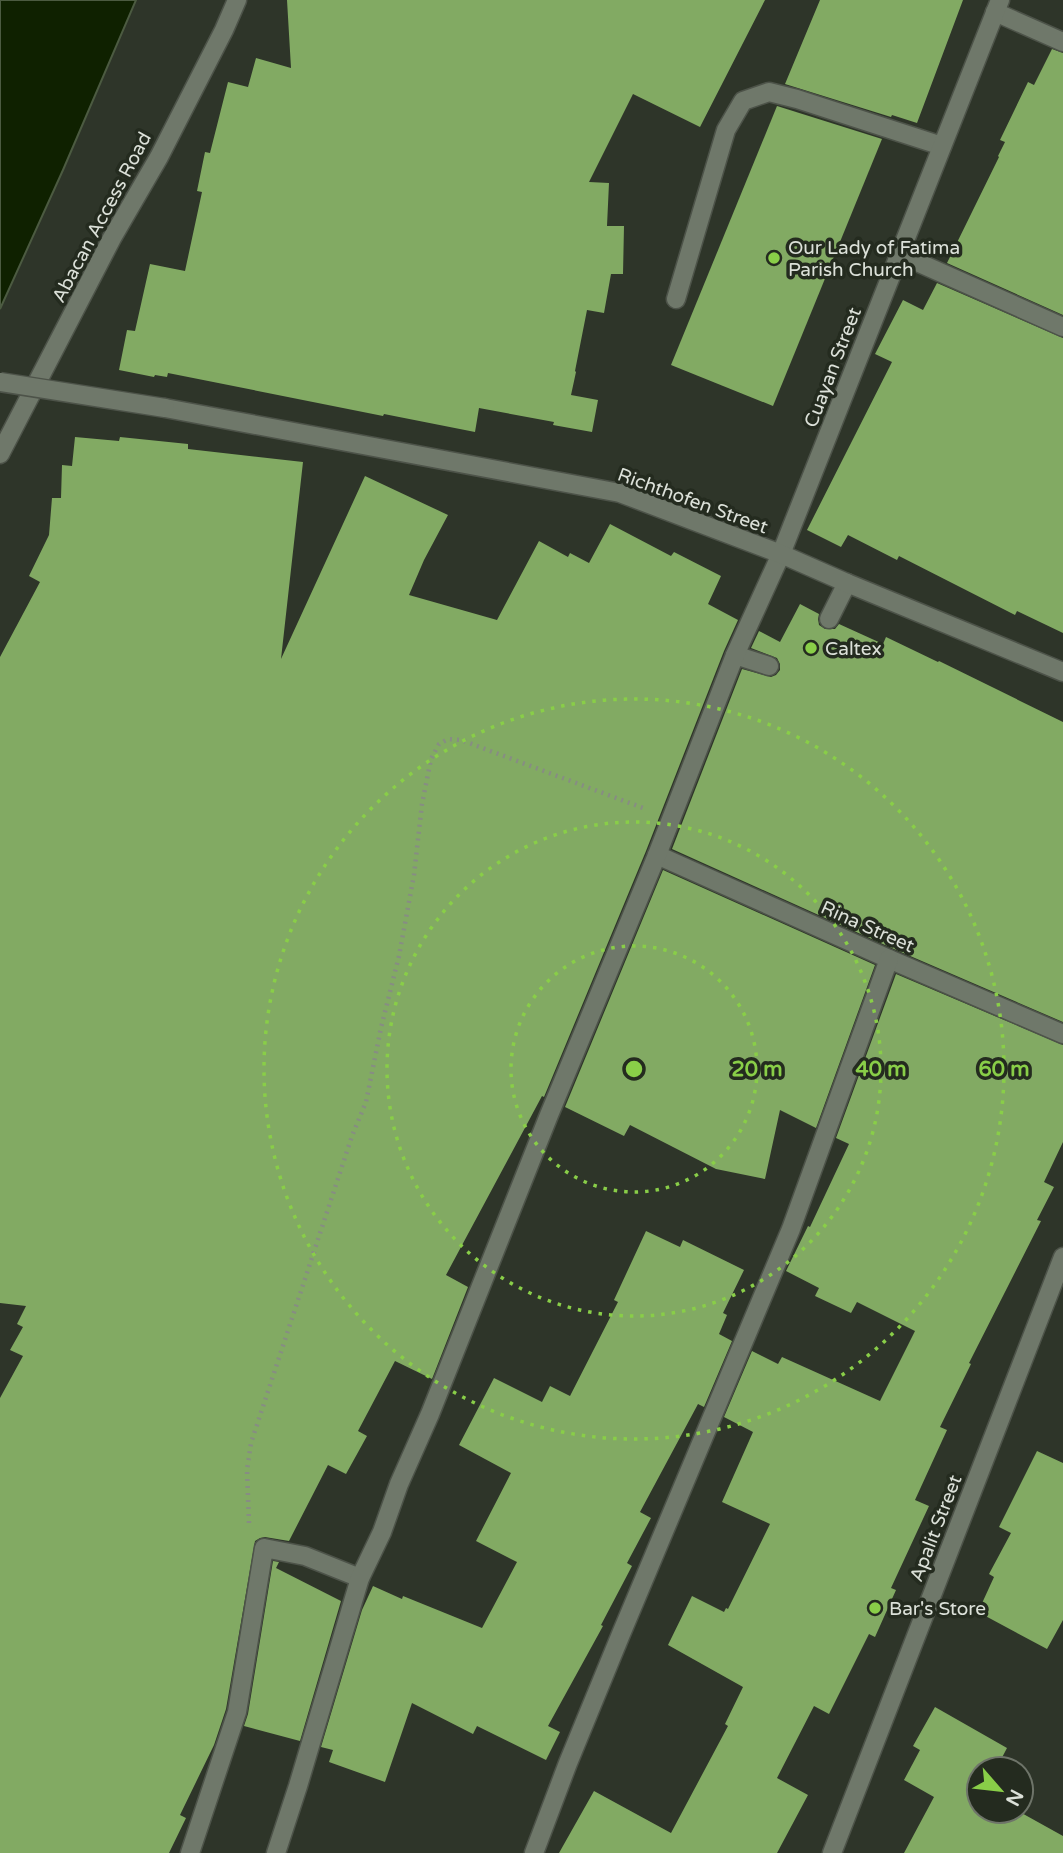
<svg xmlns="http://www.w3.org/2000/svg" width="1063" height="1853" font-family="'Varela Round',sans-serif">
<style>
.water{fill:#0f2100;stroke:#4c5b41;stroke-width:2}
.building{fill:#82aa63}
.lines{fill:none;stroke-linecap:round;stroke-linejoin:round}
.service-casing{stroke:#4d5349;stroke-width:21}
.minor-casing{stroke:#4d5349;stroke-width:21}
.tertiary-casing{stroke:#4d5349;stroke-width:21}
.path{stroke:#878d83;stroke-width:4.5;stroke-dasharray:2 5;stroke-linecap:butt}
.service{stroke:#6f786a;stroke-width:18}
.minor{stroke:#6f786a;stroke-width:18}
.tertiary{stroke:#6f786a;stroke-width:18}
.tertiary-bridge-casing{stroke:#4d5349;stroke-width:21;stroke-linecap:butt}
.tertiary-bridge{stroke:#6f786a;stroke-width:18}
.ring{fill:none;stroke:#89ce48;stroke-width:3.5;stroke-dasharray:3.5 7}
.poi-dot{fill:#89ce48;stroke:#242b1f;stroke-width:2.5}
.labels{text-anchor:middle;stroke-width:7;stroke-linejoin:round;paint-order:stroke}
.street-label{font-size:19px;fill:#dce1d9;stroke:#242b1f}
.poi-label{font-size:19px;fill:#dce1d9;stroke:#242b1f;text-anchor:start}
.centre{fill:#89ce48;stroke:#242b1f;stroke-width:3.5}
.ring-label{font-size:21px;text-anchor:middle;font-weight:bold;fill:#89ce48;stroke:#242b1f;stroke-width:7;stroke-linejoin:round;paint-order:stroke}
</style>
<rect width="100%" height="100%" fill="#2e3529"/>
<path class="water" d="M 0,0 L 136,0 L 63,170 L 0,309 Z"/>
<g class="building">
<path d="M 287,0 L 765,0 L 700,127 L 633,94 L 589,182 L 609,183 L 607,226 L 624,226 L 623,274 L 611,274 L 604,313 L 587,310 L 575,371 L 576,372 L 571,395 L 598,400 L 592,432 L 553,425 L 554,422 L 479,408 L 475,432 L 384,414 L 383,416 L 168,373 L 167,377 L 155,375 L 154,377 L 119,370 L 127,330 L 135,331 L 150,264 L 185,271 L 202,192 L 197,191 L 205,152 L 210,153 L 228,82 L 248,87 L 256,58 L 291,68 Z"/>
<path d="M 820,0 L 963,0 L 917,123 L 892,115 L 891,117 L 785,84 Z"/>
<path d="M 1052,49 L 1063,53 L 1063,315 L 947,263 L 999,157 L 998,156 L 1005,142 L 1000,140 L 1028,82 L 1034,85 Z"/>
<path d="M 777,106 L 882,139 L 773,406 L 671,365 Z"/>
<path d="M 937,283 L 1063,338 L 1063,633 L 1017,611 L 1015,615 L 899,556 L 897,560 L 848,535 L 841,547 L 807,530 L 892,362 L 875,354 L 903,300 L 923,310 Z"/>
<path d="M 75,437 L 119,441 L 120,437 L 188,444 L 188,449 L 303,462 L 281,659 L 365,476 L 448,515 L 424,560 L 409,595 L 497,620 L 539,541 L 568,557 L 570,553 L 589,563 L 610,524 L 671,556 L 674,552 L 721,576 L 708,604 L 738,620 L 724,651 L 646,851 L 544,1097 L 542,1096 L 446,1275 L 468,1287 L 432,1379 L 395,1361 L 358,1431 L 367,1436 L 346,1474 L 328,1465 L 289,1541 L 265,1537 L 260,1538 L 255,1541 L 226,1709 L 214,1745 L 180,1815 L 186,1818 L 169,1853 L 0,1853 L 0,1398 L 23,1356 L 10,1350 L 23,1327 L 17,1324 L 26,1306 L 0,1303 L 0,657 L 40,582 L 29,576 L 49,535 L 52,498 L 61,498 L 62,465 L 72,466 Z"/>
<path d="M 800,604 L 819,614 L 818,619 L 819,625 L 825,629 L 835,629 L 839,624 L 883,644 L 886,637 L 938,662 L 939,661 L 1063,722 L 1063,1022 L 894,949 L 672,849 L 742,669 L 771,677 L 776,675 L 780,670 L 780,664 L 777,658 L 751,648 L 759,631 L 780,642 Z"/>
<path d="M 663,870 L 875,965 L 816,1128 L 780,1110 L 765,1179 L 716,1169 L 630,1125 L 624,1136 L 565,1107 Z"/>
<path d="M 896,974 L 1063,1045 L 1063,1142 L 1044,1182 L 1054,1187 L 1037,1220 L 1041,1221 L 969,1363 L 971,1364 L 940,1427 L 947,1430 L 915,1500 L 929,1506 L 891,1588 L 896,1590 L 875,1637 L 869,1634 L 829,1714 L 814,1706 L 777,1778 L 808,1795 L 777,1853 L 559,1853 L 594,1791 L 671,1833 L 728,1726 L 725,1724 L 743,1687 L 668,1645 L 692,1596 L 724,1612 L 726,1608 L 728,1609 L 770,1524 L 722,1502 L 753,1432 L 724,1417 L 752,1351 L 778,1364 L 782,1357 L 880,1401 L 915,1331 L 857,1302 L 851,1313 L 815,1296 L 819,1288 L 786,1271 L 808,1226 L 810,1227 L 849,1144 L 836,1138 Z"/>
<path d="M 646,1231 L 680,1247 L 683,1240 L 744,1270 L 723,1313 L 727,1315 L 719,1334 L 732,1341 L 704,1407 L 698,1404 L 640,1512 L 651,1518 L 627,1563 L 632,1566 L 601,1625 L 603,1626 L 548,1726 L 560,1732 L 546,1760 L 477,1726 L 473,1734 L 412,1703 L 385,1782 L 329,1762 L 333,1750 L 321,1747 L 362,1610 L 373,1586 L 402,1599 L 403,1596 L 482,1628 L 517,1562 L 476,1541 L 511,1473 L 459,1445 L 494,1378 L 542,1402 L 550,1386 L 570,1396 L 618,1302 L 614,1300 Z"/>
<path d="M 1037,1451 L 1063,1463 L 1063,1620 L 1047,1649 L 978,1612 L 994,1577 L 989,1574 L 1011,1533 L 999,1527 Z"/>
<path d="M 273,1561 L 279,1562 L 276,1568 L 341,1601 L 300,1741 L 244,1726 L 248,1714 Z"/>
<path d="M 935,1707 L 1007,1748 L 996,1769 L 979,1769 L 979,1811 L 1018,1811 L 1063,1836 L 1063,1853 L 904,1853 L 934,1797 L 904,1780 L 920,1750 L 913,1746 Z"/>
</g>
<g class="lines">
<defs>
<g id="service">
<path d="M 676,299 L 726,130 L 743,101 L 769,92 L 797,99 L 942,146"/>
<path d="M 829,619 L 847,583"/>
<path d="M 735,655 L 769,666"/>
</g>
<g id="minor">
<path d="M 995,12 L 1063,42"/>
<path d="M 899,254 L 1063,327"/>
<path d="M 657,855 L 889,959 L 1063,1034"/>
<path d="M 190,1853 L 237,1712 L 264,1548 L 305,1556 L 360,1578"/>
<path d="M 276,1853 L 298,1786 L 360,1578 L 382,1532 L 399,1484 L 430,1414 L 549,1115 L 657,855 L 735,655 L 781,554 L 1000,0"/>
<path d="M 534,1853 L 568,1763 L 621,1634 L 791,1229 L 889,959"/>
<path d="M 832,1853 L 1063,1257"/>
</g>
<g id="tertiary">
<path d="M 165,408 L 620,493 L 781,554 L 847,583 L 1063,672"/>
<path d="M 0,454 L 112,238 L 159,157 L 224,30 L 237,0"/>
</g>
</defs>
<use href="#service" class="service-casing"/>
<use href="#minor" class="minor-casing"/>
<use href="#tertiary" class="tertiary-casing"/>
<path class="path" d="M 249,1523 L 247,1470 L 251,1443 L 352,1136 L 366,1102 L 381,1028 L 399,956 L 414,875 L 422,804 L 431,759 L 439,744 L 448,739 L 461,740 L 643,808"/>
<use href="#service" class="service"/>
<use href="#minor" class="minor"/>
<use href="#tertiary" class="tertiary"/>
<defs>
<path id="tertiary-bridge" d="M 0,382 L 165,408"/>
</defs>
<use href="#tertiary-bridge" class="tertiary-bridge-casing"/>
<use href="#tertiary-bridge" class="tertiary-bridge"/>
</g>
<g class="ring">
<circle cx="634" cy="1069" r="123"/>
<circle cx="634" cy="1069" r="247"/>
<circle cx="634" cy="1069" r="370"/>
</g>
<g class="poi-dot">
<circle cx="774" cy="258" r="7"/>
<circle cx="811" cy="648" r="7"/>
<circle cx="875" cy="1608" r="7"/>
</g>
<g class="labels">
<g class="street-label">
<text transform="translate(101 217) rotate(-62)" y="7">Abacan Access Road</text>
<text transform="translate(832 367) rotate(-69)" y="7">Cuayan Street</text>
<text transform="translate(693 500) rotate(20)" y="7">Richthofen Street</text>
<text transform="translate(868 926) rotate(24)" y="7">Rina Street</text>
<text transform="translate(935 1528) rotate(-69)" y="7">Apalit Street</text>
</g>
<g class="poi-label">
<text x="788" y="254">Our Lady of Fatima<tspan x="788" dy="22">Parish Church</tspan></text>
<text x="825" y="655">Caltex</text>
<text x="889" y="1615">Bar's Store</text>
</g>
</g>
<circle cx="634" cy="1069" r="10" class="centre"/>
<g class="ring-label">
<text x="757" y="1076">20 m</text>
<text x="881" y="1076">40 m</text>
<text x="1004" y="1076">60 m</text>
</g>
<g transform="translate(1000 1790) rotate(118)"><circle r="33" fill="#242b1f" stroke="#6e7469" stroke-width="2"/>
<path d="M0-5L12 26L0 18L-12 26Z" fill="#89ce48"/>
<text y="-10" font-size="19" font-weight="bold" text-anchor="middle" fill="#dce1d9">N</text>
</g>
</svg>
